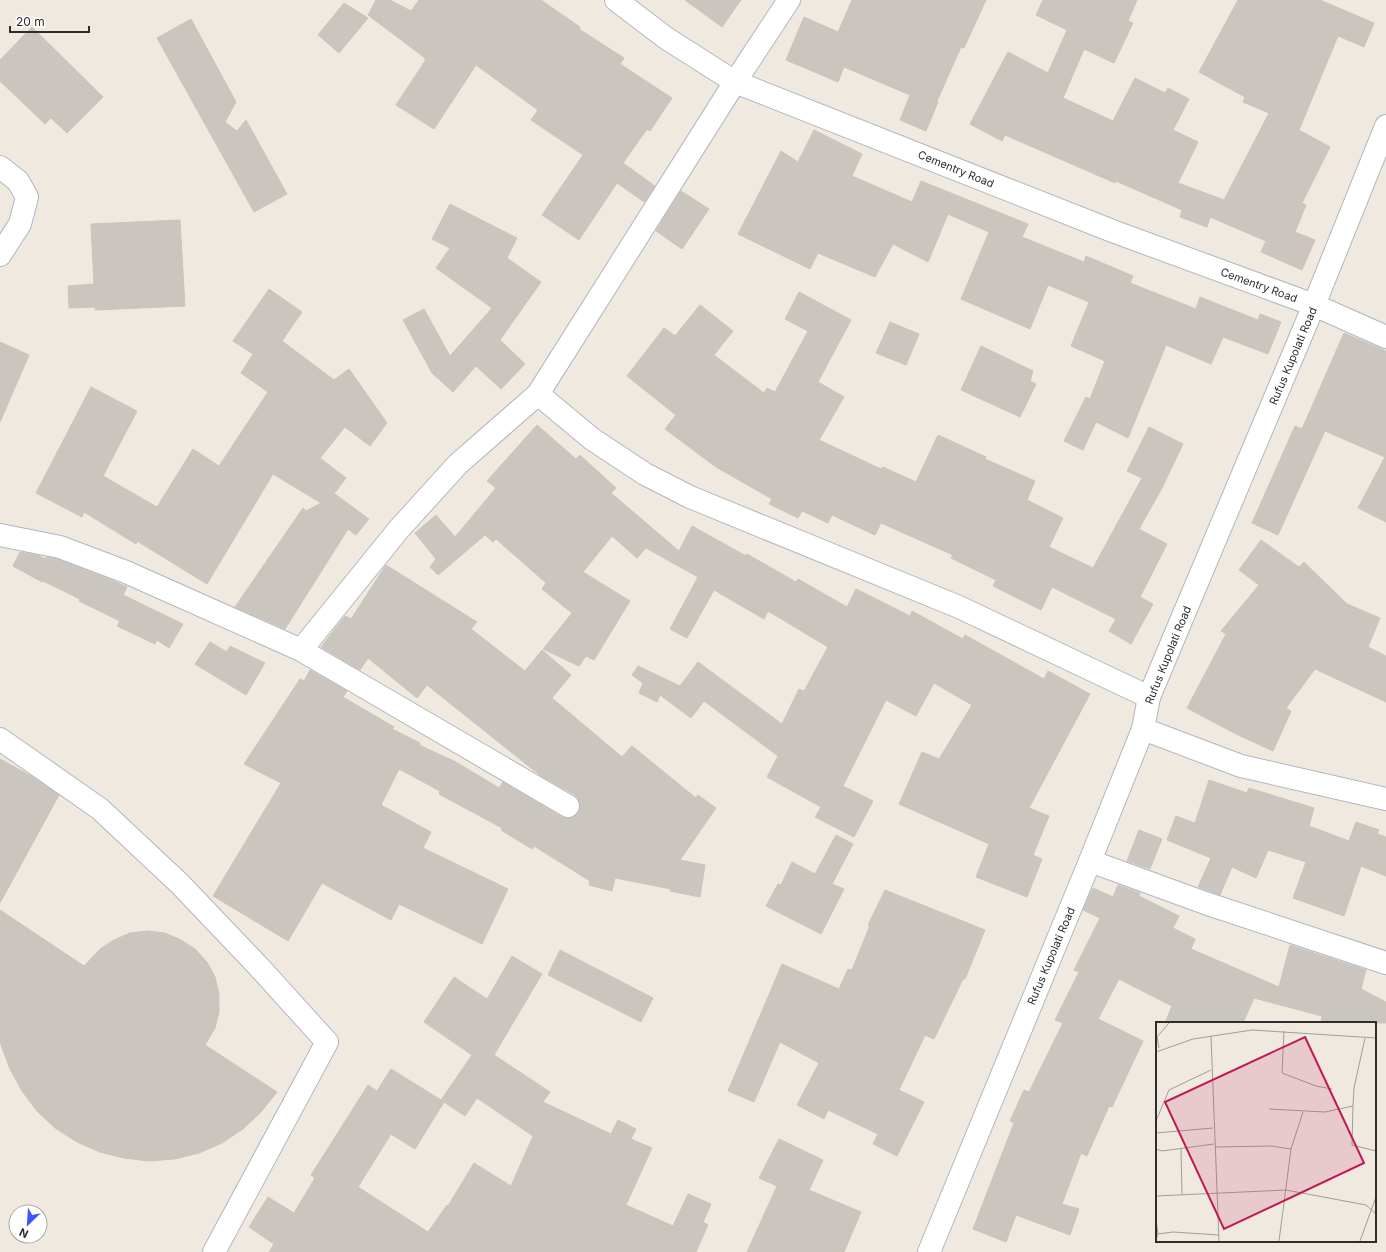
<svg xmlns="http://www.w3.org/2000/svg" width="1386" height="1252" font-family="Inter,sans-serif">
<style>
.building{fill:#cac6bf;stroke:#cbc5b9;fill-rule:evenodd}
.lines{fill:none;stroke-linecap:round;stroke-linejoin:round}
.street-casing{stroke:#b3b5c1;stroke-width:24}
.street{stroke:#fff;stroke-width:22}
.labels{text-anchor:middle;stroke-width:3;stroke-linejoin:round;paint-order:stroke}
.street-label{font-size:11px;fill:#2d2d2d;stroke:#fff}
.inset-road{fill:none;stroke:#a19e98;stroke-width:1}
.view{fill:#c2185b;fill-opacity:0.15;stroke:#c2185b;stroke-width:2}
.inset-edge{fill:none;stroke:#2d2d2d;stroke-width:2}
</style>
<rect width="100%" height="100%" fill="#efe9e0"/>
<g class="building">
<path d="M 376,0 L 390,0 L 411,11 L 419,0 L 541,0 L 580,27 L 579,29 L 624,58 L 620,64 L 672,98 L 650,131 L 647,129 L 623,163 L 655,186 L 644,202 L 617,183 L 579,240 L 542,215 L 583,155 L 531,120 L 538,110 L 476,65 L 434,129 L 396,105 L 425,61 L 425,58 L 368,15 Z"/>
<path d="M 685,0 L 741,0 L 722,27 Z"/>
<path d="M 852,0 L 986,0 L 964,48 L 961,47 L 937,101 L 938,102 L 926,131 L 900,120 L 910,95 L 844,67 L 838,82 L 786,60 L 804,17 L 838,32 Z"/>
<path d="M 1043,0 L 1137,0 L 1128,21 L 1133,23 L 1114,63 L 1084,49 L 1063,98 L 1113,121 L 1135,78 L 1165,93 L 1168,88 L 1189,99 L 1173,130 L 1198,142 L 1178,183 L 1224,200 L 1269,113 L 1243,102 L 1245,97 L 1199,72 L 1238,0 L 1320,0 L 1374,23 L 1364,47 L 1338,36 L 1299,130 L 1330,147 L 1302,203 L 1306,205 L 1295,232 L 1315,240 L 1302,270 L 1261,252 L 1266,241 L 1210,217 L 1207,227 L 1180,217 L 1182,210 L 1116,181 L 1115,183 L 1005,135 L 1002,141 L 970,124 L 1008,52 L 1048,73 L 1067,30 L 1036,15 Z"/>
<path d="M 344,3 L 368,18 L 339,53 L 318,35 Z"/>
<path d="M 191,19 L 236,102 L 225,122 L 237,131 L 246,120 L 287,194 L 254,212 L 157,38 Z"/>
<path d="M 32,27 L 103,97 L 67,133 L 51,118 L 45,124 L 0,81 L 0,60 Z"/>
<path d="M 814,130 L 862,154 L 852,176 L 912,202 L 921,181 L 1028,224 L 1022,237 L 1084,262 L 1086,256 L 1133,276 L 1130,283 L 1196,309 L 1200,297 L 1258,320 L 1260,314 L 1281,322 L 1268,354 L 1223,337 L 1211,364 L 1166,345 L 1128,438 L 1096,422 L 1083,450 L 1064,441 L 1086,397 L 1090,399 L 1105,361 L 1071,346 L 1089,302 L 1048,285 L 1030,329 L 961,299 L 989,232 L 948,214 L 928,262 L 893,244 L 875,277 L 818,253 L 810,269 L 738,234 L 781,151 L 798,162 Z"/>
<path d="M 681,191 L 709,209 L 682,249 L 656,231 Z"/>
<path d="M 450,204 L 517,238 L 507,258 L 541,282 L 500,340 L 525,364 L 501,389 L 476,366 L 453,392 L 432,373 L 403,320 L 424,309 L 450,356 L 492,308 L 436,268 L 450,248 L 432,239 Z"/>
<path d="M 180,220 L 185,306 L 95,310 L 95,307 L 69,308 L 68,286 L 94,284 L 91,224 Z"/>
<path d="M 269,289 L 302,312 L 282,341 L 334,380 L 349,369 L 387,423 L 370,446 L 345,427 L 320,458 L 346,478 L 333,495 L 335,494 L 369,519 L 356,535 L 348,529 L 285,629 L 235,607 L 303,508 L 306,511 L 321,503 L 273,474 L 207,584 L 137,541 L 136,544 L 84,512 L 82,517 L 36,493 L 91,387 L 137,411 L 103,476 L 157,507 L 193,449 L 219,466 L 268,392 L 241,373 L 253,354 L 233,341 Z"/>
<path d="M 799,292 L 851,320 L 818,382 L 844,397 L 819,440 L 881,469 L 883,467 L 916,482 L 938,435 L 986,457 L 985,459 L 1035,481 L 1027,500 L 1063,518 L 1049,547 L 1093,568 L 1142,478 L 1127,471 L 1149,427 L 1183,444 L 1162,488 L 1139,529 L 1167,544 L 1140,597 L 1153,604 L 1131,644 L 1109,631 L 1116,619 L 1052,587 L 1041,610 L 993,586 L 996,580 L 951,558 L 953,555 L 881,523 L 875,535 L 832,515 L 828,523 L 802,511 L 798,518 L 769,504 L 772,499 L 716,467 L 665,429 L 676,415 L 627,376 L 664,328 L 675,336 L 700,305 L 733,331 L 714,355 L 764,393 L 767,388 L 775,392 L 808,331 L 785,319 Z"/>
<path d="M 890,322 L 919,334 L 906,365 L 876,353 Z"/>
<path d="M 1344,333 L 1386,351 L 1386,522 L 1358,508 L 1385,457 L 1325,431 L 1278,535 L 1252,523 L 1295,426 L 1302,429 Z"/>
<path d="M 0,342 L 29,355 L 0,422 Z"/>
<path d="M 981,346 L 1033,371 L 1030,381 L 1036,384 L 1020,417 L 961,390 Z"/>
<path d="M 537,425 L 576,459 L 580,455 L 616,488 L 611,493 L 679,551 L 692,526 L 746,556 L 747,554 L 796,582 L 798,579 L 847,607 L 856,589 L 910,616 L 912,611 L 963,639 L 965,635 L 1044,679 L 1048,671 L 1090,694 L 1029,808 L 1049,816 L 1033,855 L 1042,859 L 1027,897 L 976,877 L 989,844 L 899,804 L 922,752 L 939,759 L 972,705 L 934,683 L 916,716 L 886,700 L 843,786 L 873,801 L 854,837 L 815,817 L 821,807 L 767,777 L 778,756 L 704,701 L 691,718 L 660,695 L 657,702 L 639,693 L 643,683 L 632,675 L 638,666 L 680,686 L 698,662 L 782,724 L 799,689 L 804,691 L 828,647 L 768,611 L 764,619 L 714,590 L 687,638 L 670,629 L 698,577 L 646,548 L 637,558 L 612,536 L 583,572 L 630,601 L 594,660 L 586,656 L 579,666 L 543,649 L 572,613 L 542,589 L 546,583 L 496,539 L 493,542 L 485,535 L 438,575 L 430,567 L 436,559 L 415,533 L 436,515 L 455,537 L 496,488 L 487,481 Z"/>
<path d="M 1261,540 L 1299,567 L 1304,562 L 1347,604 L 1380,618 L 1368,647 L 1386,656 L 1386,702 L 1315,669 L 1286,708 L 1291,711 L 1273,751 L 1236,734 L 1187,708 L 1226,634 L 1221,631 L 1259,585 L 1239,570 Z"/>
<path d="M 20,552 L 40,556 L 45,559 L 46,557 L 57,559 L 111,580 L 127,587 L 123,595 L 183,624 L 169,648 L 157,640 L 155,644 L 117,626 L 120,621 L 79,601 L 80,599 L 43,581 L 42,582 L 13,566 Z"/>
<path d="M 386,565 L 477,622 L 471,629 L 525,671 L 542,650 L 571,675 L 552,698 L 622,757 L 632,746 L 696,798 L 698,795 L 716,808 L 680,860 L 705,865 L 700,897 L 670,891 L 671,889 L 615,878 L 612,891 L 589,885 L 590,881 L 534,846 L 532,849 L 501,830 L 502,828 L 439,794 L 440,791 L 399,769 L 381,805 L 431,832 L 423,848 L 508,889 L 482,944 L 399,904 L 391,920 L 322,883 L 288,941 L 213,896 L 281,783 L 244,764 L 300,679 L 304,681 L 310,670 L 347,691 L 343,697 L 394,727 L 392,729 L 420,743 L 419,745 L 456,762 L 499,788 L 503,782 L 562,817 L 568,818 L 574,817 L 579,812 L 580,806 L 579,800 L 575,795 L 541,776 L 427,685 L 417,698 L 368,658 L 360,670 L 321,647 L 345,616 L 351,619 Z"/>
<path d="M 210,642 L 227,652 L 230,646 L 265,663 L 246,695 L 195,664 Z"/>
<path d="M 0,759 L 31,776 L 59,795 L 0,903 Z"/>
<path d="M 1209,780 L 1247,793 L 1249,788 L 1314,808 L 1309,826 L 1349,841 L 1356,822 L 1379,830 L 1377,834 L 1386,837 L 1386,876 L 1361,866 L 1344,916 L 1293,898 L 1306,862 L 1268,850 L 1256,878 L 1232,867 L 1220,895 L 1198,887 L 1211,858 L 1167,840 L 1176,816 L 1195,823 Z"/>
<path d="M 1139,830 L 1162,839 L 1150,869 L 1127,861 Z"/>
<path d="M 836,835 L 853,844 L 832,884 L 844,889 L 821,934 L 766,906 L 778,884 L 781,885 L 792,862 L 815,874 Z"/>
<path d="M 1118,885 L 1140,893 L 1139,896 L 1179,916 L 1173,928 L 1195,939 L 1191,949 L 1279,987 L 1290,945 L 1366,970 L 1361,989 L 1386,1002 L 1386,1023 L 1321,1023 L 1322,1016 L 1254,998 L 1243,1023 L 1165,1023 L 1172,1006 L 1119,979 L 1098,1019 L 1143,1041 L 1112,1107 L 1109,1106 L 1087,1156 L 1081,1153 L 1062,1204 L 1079,1209 L 1070,1235 L 1016,1215 L 1006,1242 L 973,1229 L 1014,1123 L 1010,1121 L 1024,1090 L 1029,1092 L 1063,1023 L 1055,1020 L 1079,972 L 1074,970 L 1100,918 L 1083,910 L 1093,888 L 1113,897 Z"/>
<path d="M 885,890 L 985,930 L 965,979 L 963,979 L 934,1039 L 925,1035 L 899,1090 L 924,1102 L 897,1156 L 873,1144 L 878,1134 L 828,1110 L 824,1119 L 797,1105 L 819,1063 L 780,1042 L 754,1102 L 728,1091 L 782,964 L 839,989 L 848,969 L 852,970 L 870,925 L 868,925 Z"/>
<path d="M 0,910 L 84,966 L 100,949 L 114,940 L 130,933 L 148,931 L 165,933 L 181,940 L 195,949 L 207,962 L 215,977 L 219,994 L 219,1012 L 215,1028 L 205,1045 L 277,1092 L 261,1112 L 243,1129 L 222,1143 L 199,1153 L 175,1159 L 149,1161 L 124,1158 L 100,1152 L 77,1142 L 55,1128 L 37,1111 L 22,1091 L 10,1069 L 1,1045 L 0,1036 Z"/>
<path d="M 560,950 L 653,998 L 641,1022 L 548,975 Z"/>
<path d="M 512,956 L 542,974 L 494,1055 L 550,1092 L 543,1102 L 611,1134 L 618,1120 L 636,1129 L 631,1139 L 652,1148 L 626,1205 L 673,1226 L 688,1194 L 711,1204 L 703,1222 L 708,1225 L 696,1252 L 269,1252 L 274,1244 L 249,1227 L 268,1197 L 294,1213 L 315,1178 L 311,1175 L 368,1085 L 377,1091 L 391,1069 L 441,1100 L 472,1055 L 424,1022 L 454,977 L 487,999 ZM 477,1098 L 533,1136 L 511,1186 L 474,1163 L 448,1206 L 447,1205 L 428,1232 L 358,1187 L 391,1134 L 415,1149 L 444,1102 L 465,1116 Z"/>
<path d="M 779,1139 L 823,1160 L 809,1190 L 861,1212 L 844,1252 L 747,1252 L 777,1186 L 759,1178 Z"/>
</g>
<g class="lines">
<defs>
<g id="street">
<path d="M 616,0 L 666,38 L 735,82 L 1115,232 L 1314,305 L 1386,337"/>
<path d="M 0,167 L 18,181 L 27,197 L 20,224 L 0,255"/>
<path d="M 538,394 L 592,439 L 645,474 L 690,497 L 959,607 L 1149,697"/>
<path d="M 0,535 L 60,547 L 126,572 L 301,650 L 568,806"/>
<path d="M 301,650 L 399,529 L 458,464 L 538,394 L 735,82 L 789,0"/>
<path d="M 1143,729 L 1241,766 L 1386,799"/>
<path d="M 0,739 L 100,809 L 180,884 L 259,967 L 327,1042 L 214,1252"/>
<path d="M 1090,861 L 1205,903 L 1386,963"/>
<path d="M 929,1252 L 1090,861 L 1143,729 L 1149,697 L 1314,305 L 1386,126"/>
</g>
</defs>
<use href="#street" class="street-casing"/>
<use href="#street" class="street"/>
</g>
<g class="labels">
<g class="street-label">
<text transform="translate(956 169) rotate(22)" y="4">Cementry Road</text>
<text transform="translate(1259 285) rotate(20)" y="4">Cementry Road</text>
<text transform="translate(1293 356) rotate(-67)" y="4">Rufus Kupolati Road</text>
<text transform="translate(1168 655) rotate(-68)" y="4">Rufus Kupolati Road</text>
<text transform="translate(1051 956) rotate(-67)" y="4">Rufus Kupolati Road</text>
</g>
</g>
<g transform="translate(1156 1022)">
<rect width="220" height="220" fill="#efe9e0"/>
<path class="inset-road" d="M 128,9 L 126,51 L 160,64 L 176,67M 55,14 L 63,219M 3,26 L 1,15 L 13,1M 0,30 L 37,17 L 96,8 L 220,16M 197,84 L 196,123 L 220,129M 113,87 L 169,90 L 197,84 L 198,66 L 209,16M 0,99 L 13,68 L 55,48M 0,111 L 57,106M 59,125 L 115,124 L 135,127M 0,127 L 6,129 L 58,122M 25,127 L 26,173M 0,174 L 130,168 L 210,183 L 220,192M 0,198 L 2,212M 0,217 L 2,212 L 17,210 L 63,213M 123,219 L 135,127 L 147,90M 204,219 L 220,175"/>
<path class="view" d="M 149,15 L 208,141 L 68,207 L 9,80 Z"/>
<rect width="220" height="220" class="inset-edge"/>
</g>
<g transform="translate(28 1224) rotate(205)"><circle r="19" fill="#ffffff" stroke="#ababab"/>
<path d="M0-3L7 15L0 10L-7 15Z" fill="#3d54fe"/>
<text y="-6" font-size="11" font-weight="bold" text-anchor="middle" fill="#2d2d2d">N</text>
</g>
<path d="M10 26v6h79v-6" fill="none" stroke="#2d2d2d" stroke-width="2"/>
<text x="16" y="26" font-size="12" fill="#2d2d2d" stroke="#ffffff" stroke-width="3" paint-order="stroke">20 m</text>
</svg>
